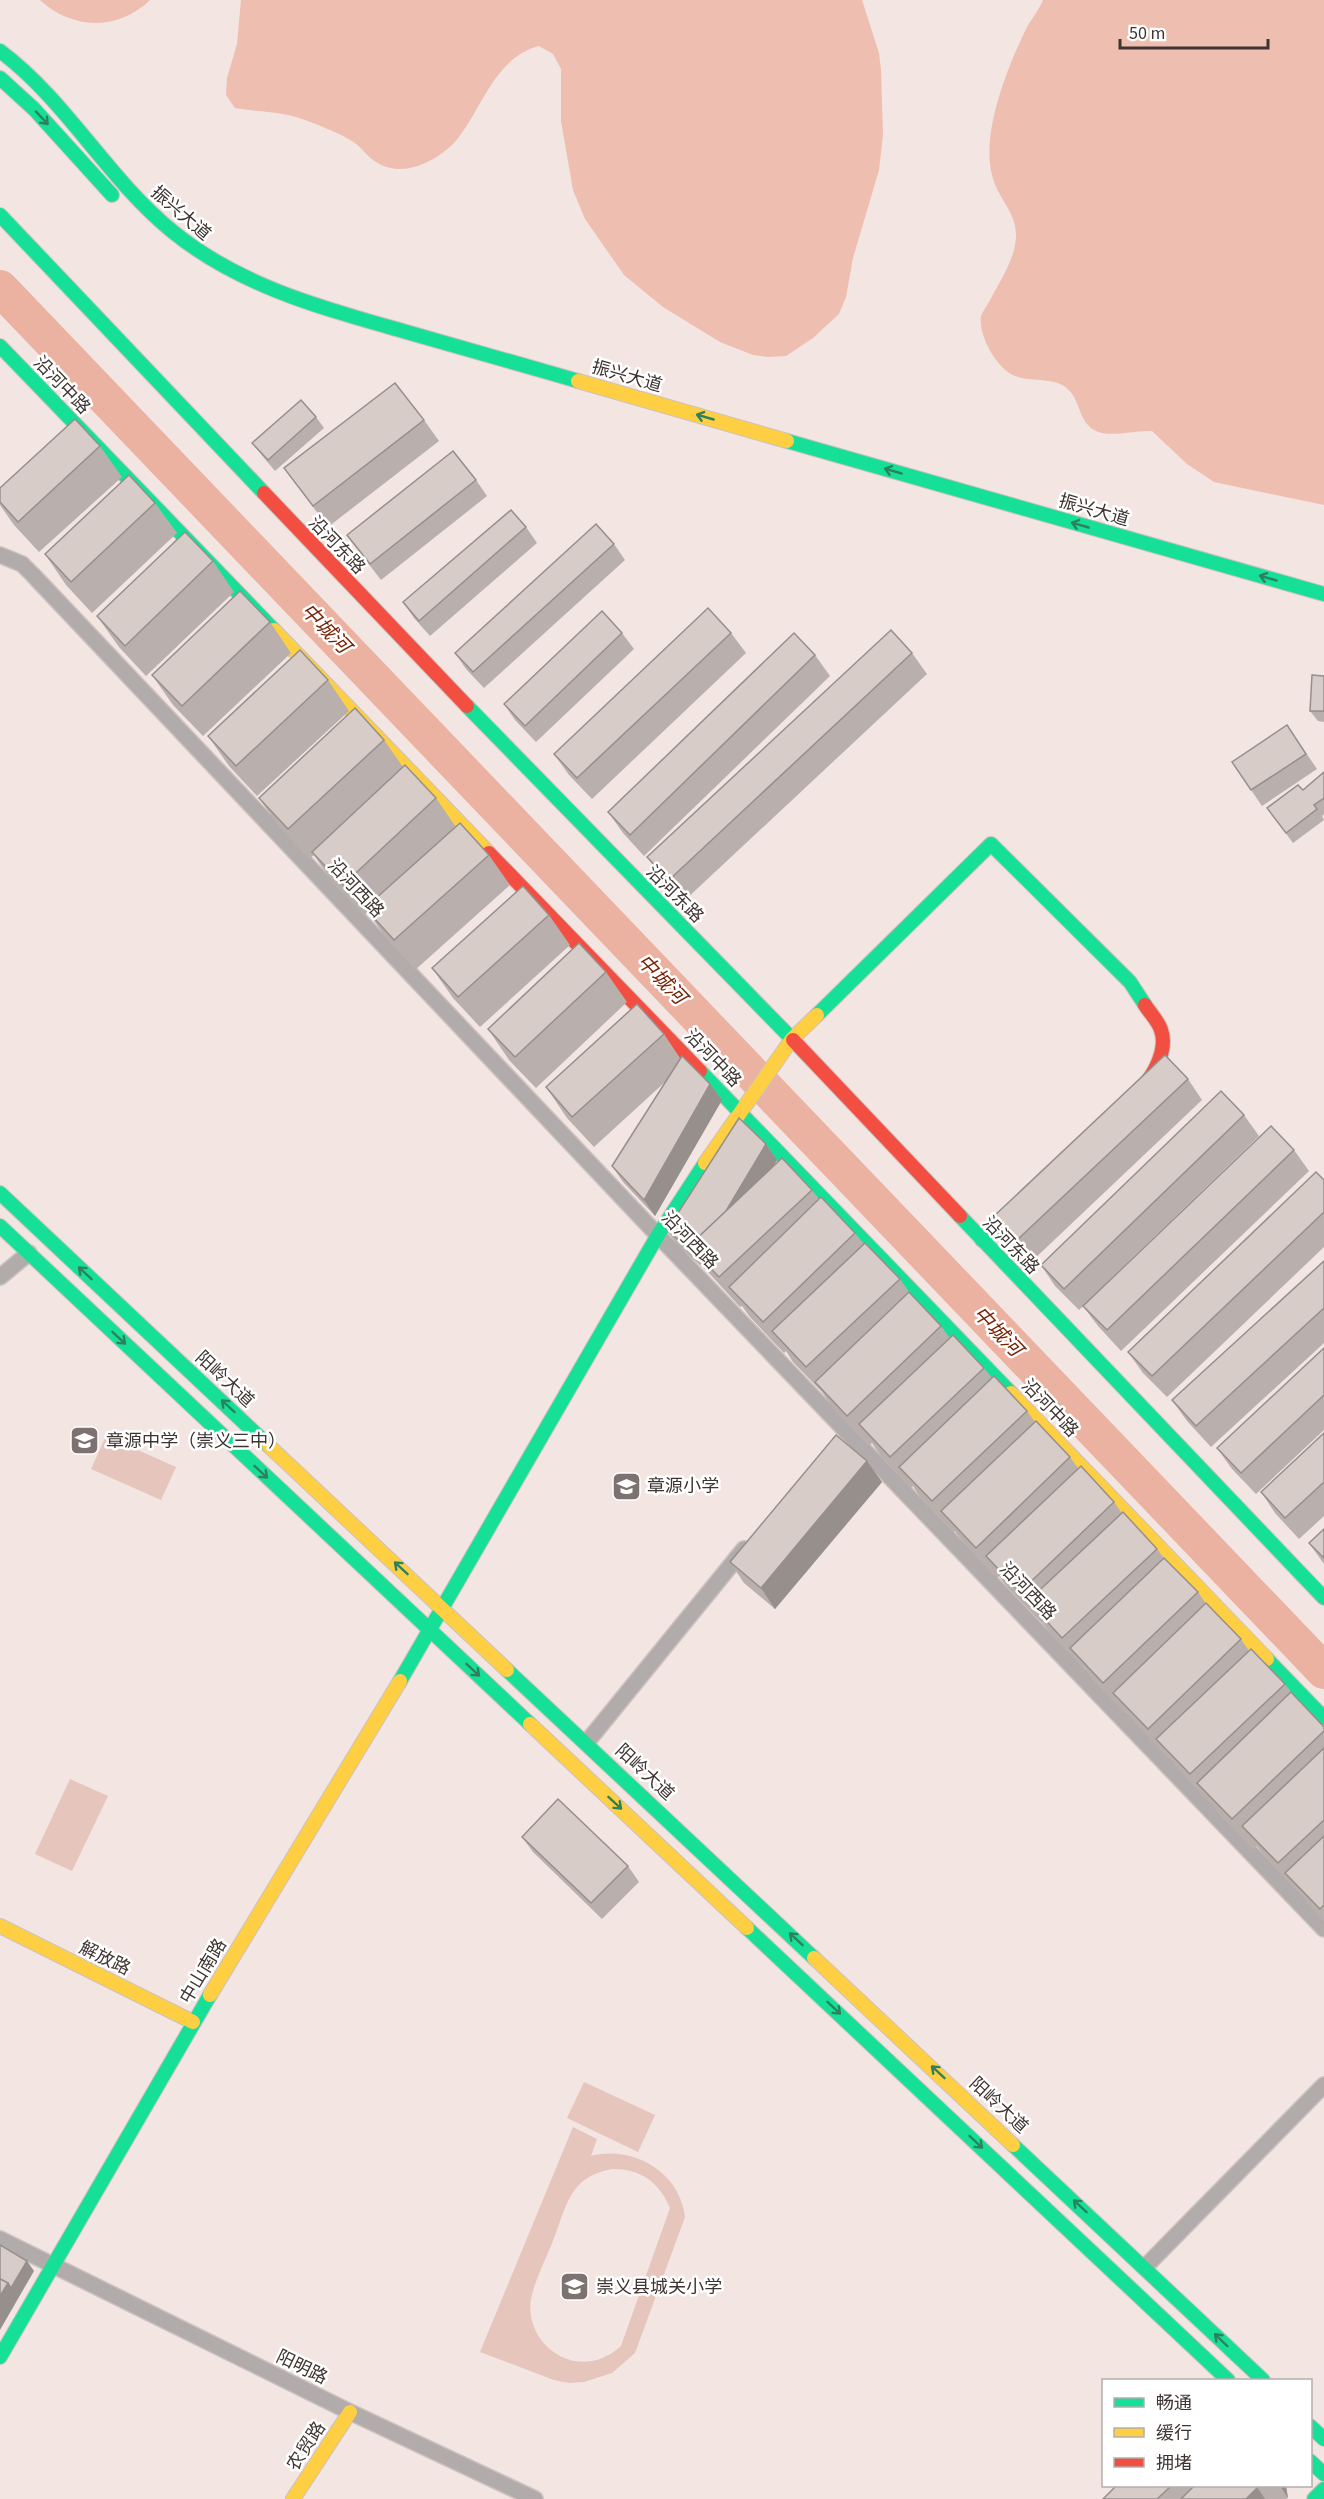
<svg xmlns="http://www.w3.org/2000/svg" width="1324" height="2499" font-family="'Source Sans 3','Noto Sans SC',sans-serif">
<style>
.green{fill:#e5c5bc;fill-rule:evenodd}
.forest{fill:#eebeb0}
.lines{fill:none;stroke-linecap:round;stroke-linejoin:round}
.river{stroke:#ebb1a1;stroke-width:36}
.street-casing{stroke:#cdc2bf;stroke-width:18}
.fast-casing{stroke:#cdc2bf;stroke-width:16}
.slow-casing{stroke:#cdc2bf;stroke-width:16}
.jam-casing{stroke:#cdc2bf;stroke-width:16}
.street{stroke:#b1acab;stroke-width:15}
.fast{stroke:#16e098;stroke-width:14}
.slow{stroke:#ffcf43;stroke-width:14}
.jam{stroke:#f24e42;stroke-width:14}
.wall{fill:#b9afac}
.shaded-wall{fill:#968f8c}
.building{fill:#d7ccc8;stroke:#968f8c;stroke-width:1.5}
.oneway{stroke:#2c815f}
.labels{text-anchor:middle;stroke-width:5;stroke-linejoin:round;paint-order:stroke}
.street-label{font-size:18px;fill:#3e3431;stroke:#fff}
.poi-label{font-size:18px;fill:#3e3431;stroke:#fff;text-anchor:start}
.water-label{font-size:20px;font-style:italic;fill:#7a2203;stroke:#fff}
</style>
<rect width="100%" height="100%" fill="#f3e5e1"/>
<g class="green">
<path d="M 106,1436 L 176,1467 L 161,1500 L 91,1469 Z"/>
<path d="M 70,1779 L 108,1796 L 72,1871 L 35,1854 Z"/>
<path d="M 584,2082 L 655,2115 L 638,2152 L 567,2118 Z"/>
<path d="M 573,2127 L 597,2139 L 591,2156 C 633,2145 680,2172 685,2217 L 635,2353 L 612,2373 L 584,2382 L 569,2383 L 554,2380 L 480,2352 ZM 613,2169 C 641,2169 659,2182 670,2208 L 621,2346 C 608,2358 592,2364 574,2361 C 546,2355 526,2327 531,2299 C 535,2279 547,2257 554,2238 C 561,2221 566,2197 580,2184 C 589,2175 600,2171 613,2169 Z"/>
</g>
<g class="forest">
<path d="M 40,0 L 150,0 C 118,31 72,30 40,0 Z"/>
<path d="M 241,0 L 862,0 L 879,53 L 881,70 L 883,135 L 879,170 L 853,258 L 846,297 L 839,314 L 813,338 L 786,356 L 769,357 L 753,355 L 720,342 L 663,307 L 624,275 L 585,219 L 573,190 L 561,121 L 561,69 L 553,54 L 539,46 C 493,58 482,111 454,143 C 435,162 402,179 376,162 C 367,157 361,146 352,141 C 337,132 319,125 302,119 C 280,111 258,112 235,108 L 226,95 L 227,78 L 237,44 Z"/>
<path d="M 1043,0 L 1324,0 L 1324,505 L 1214,482 L 1187,464 L 1152,431 C 1136,430 1117,436 1102,433 C 1076,427 1083,398 1064,386 C 1050,377 1026,383 1011,374 C 995,365 978,334 981,316 C 983,311 988,304 990,300 C 1000,281 1015,259 1016,237 C 1017,212 997,198 992,175 C 981,132 1008,66 1027,27 C 1032,18 1039,10 1043,0 Z"/>
</g>
<g class="lines">
<path class="river" d="M 0,288 L 1324,1671"/>
<defs>
<g id="street">
<path d="M 0,555 L 22,564 L 33,575 L 650,1227 L 1324,1929"/>
<path d="M 0,1277 L 29,1253"/>
<path d="M 587,1742 L 744,1549"/>
<path d="M 0,2239 L 350,2412 L 535,2499"/>
<path d="M 1145,2267 L 1324,2085"/>
</g>
<g id="fast">
<path d="M 0,51 C 67,101 107,178 172,231 C 239,286 322,308 403,331 C 462,348 520,364 578,381"/>
<path d="M 0,78 L 34,109 L 112,195"/>
<path d="M 0,215 L 264,493"/>
<path d="M 0,346 L 274,630"/>
<path d="M 787,441 L 1324,594"/>
<path d="M 467,706 L 793,1040"/>
<path d="M 817,1015 L 991,844 L 1130,982 L 1145,1005"/>
<path d="M 700,1071 L 1011,1393"/>
<path d="M 0,1193 L 269,1446"/>
<path d="M 960,1216 L 1324,1598"/>
<path d="M 0,1226 L 530,1724"/>
<path d="M 982,1240 L 1020,1204"/>
<path d="M 1267,1659 L 1324,1718"/>
<path d="M 507,1670 L 814,1958"/>
<path d="M 400,1681 L 658,1235 L 705,1163"/>
<path d="M 747,1928 L 1228,2380"/>
<path d="M 1013,2145 L 1263,2380"/>
<path d="M 0,2357 L 210,1995"/>
<path d="M 1310,2426 L 1324,2439"/>
<path d="M 1310,2461 L 1324,2474"/>
<path d="M 1314,2499 L 1324,2489"/>
</g>
<g id="slow">
<path d="M 578,381 L 787,441"/>
<path d="M 274,630 L 489,853"/>
<path d="M 705,1163 L 792,1039 L 817,1015"/>
<path d="M 1011,1393 L 1267,1659"/>
<path d="M 269,1446 L 507,1670"/>
<path d="M 530,1724 L 747,1928"/>
<path d="M 0,1926 L 193,2022"/>
<path d="M 814,1958 L 1013,2145"/>
<path d="M 210,1995 L 400,1681"/>
<path d="M 293,2499 L 350,2412"/>
</g>
<g id="jam">
<path d="M 264,493 L 467,706"/>
<path d="M 489,853 L 700,1071"/>
<path d="M 793,1040 L 960,1216"/>
<path d="M 1141,1088 C 1154,1076 1168,1049 1161,1030 C 1159,1022 1150,1013 1145,1005"/>
</g>
</defs>
<use href="#street" class="street-casing"/>
<use href="#fast" class="fast-casing"/>
<use href="#slow" class="slow-casing"/>
<use href="#jam" class="jam-casing"/>
<use href="#street" class="street"/>
<use href="#fast" class="fast"/>
<use href="#slow" class="slow"/>
<use href="#jam" class="jam"/>
</g>
<g class="wall">
<path d="M 316,417 L 324,428 L 275,471 L 260,453 L 252,443 Z"/>
<path d="M 424,420 L 439,441 L 328,527 L 284,468 Z"/>
<path d="M 100,446 L 122,477 L 39,552 L 14,525 L 0,505 L 0,488 Z"/>
<path d="M 476,480 L 487,496 L 381,580 L 358,550 L 347,535 Z"/>
<path d="M 155,503 L 177,533 L 92,613 L 66,585 L 45,554 Z"/>
<path d="M 526,527 L 537,543 L 430,636 L 414,618 L 403,602 Z"/>
<path d="M 614,544 L 625,560 L 484,688 L 466,669 L 455,653 Z"/>
<path d="M 213,561 L 234,592 L 146,676 L 119,647 L 97,616 Z"/>
<path d="M 270,622 L 291,653 L 203,736 L 173,705 L 152,675 Z"/>
<path d="M 622,633 L 634,649 L 536,742 L 515,720 L 504,704 Z"/>
<path d="M 731,633 L 746,653 L 592,799 L 569,775 L 554,754 Z"/>
<path d="M 912,653 L 927,674 L 684,901 L 662,878 L 647,857 Z"/>
<path d="M 815,655 L 830,676 L 644,856 L 623,833 L 608,812 Z"/>
<path d="M 1324,676 L 1324,722 L 1318,721 L 1310,711 Z"/>
<path d="M 328,680 L 349,711 L 257,796 L 229,766 L 208,736 Z"/>
<path d="M 1287,725 L 1317,769 L 1262,806 L 1232,762 Z"/>
<path d="M 384,740 L 403,767 L 436,798 L 456,827 L 489,855 L 510,885 L 415,970 L 386,938 L 368,912 L 364,916 L 333,883 L 314,855 L 309,859 L 280,828 L 259,798 Z"/>
<path d="M 1324,772 L 1324,814 L 1322,816 L 1324,820 L 1293,843 L 1267,808 L 1303,790 Z"/>
<path d="M 549,915 L 570,945 L 480,1027 L 453,998 L 432,968 Z"/>
<path d="M 606,972 L 627,1002 L 536,1088 L 509,1060 L 488,1029 Z"/>
<path d="M 664,1034 L 680,1058 L 710,1084 L 722,1100 L 655,1216 L 623,1182 L 612,1166 L 665,1082 L 594,1147 L 567,1118 L 546,1087 Z"/>
<path d="M 1188,1079 L 1202,1100 L 1030,1263 L 1007,1239 L 992,1218 Z"/>
<path d="M 1244,1115 L 1259,1136 L 1107,1282 L 1294,1150 L 1309,1171 L 1121,1351 L 1098,1326 L 1083,1306 L 1079,1310 L 1055,1286 L 1041,1265 Z"/>
<path d="M 766,1144 L 777,1160 L 774,1166 L 812,1190 L 819,1199 L 855,1233 L 864,1244 L 900,1279 L 910,1293 L 941,1326 L 950,1338 L 984,1368 L 992,1378 L 1027,1411 L 1035,1422 L 1070,1457 L 1078,1468 L 1114,1502 L 1122,1513 L 1157,1549 L 1164,1558 L 1198,1592 L 1206,1604 L 1241,1639 L 1249,1651 L 1285,1684 L 1291,1692 L 1324,1727 L 1324,1922 L 1307,1903 L 1300,1893 L 1264,1856 L 1257,1846 L 1253,1850 L 1218,1813 L 1211,1803 L 1211,1804 L 1178,1769 L 1170,1758 L 1169,1759 L 1135,1723 L 1126,1711 L 1124,1713 L 1091,1678 L 1084,1667 L 1083,1668 L 1049,1632 L 1042,1622 L 1041,1622 L 1007,1587 L 999,1576 L 997,1578 L 962,1541 L 955,1531 L 953,1532 L 920,1497 L 913,1486 L 911,1488 L 880,1455 L 872,1443 L 868,1446 L 836,1412 L 822,1392 L 793,1362 L 786,1351 L 784,1353 L 750,1317 L 742,1306 L 740,1307 L 708,1272 L 678,1246 L 667,1230 Z"/>
<path d="M 1324,1180 L 1324,1247 L 1167,1397 L 1143,1373 L 1128,1352 Z"/>
<path d="M 1324,1261 L 1324,1343 L 1211,1447 L 1187,1421 L 1172,1400 Z"/>
<path d="M 1324,1348 L 1324,1430 L 1256,1494 L 1232,1469 L 1217,1448 Z"/>
<path d="M 1324,1433 L 1324,1516 L 1299,1539 L 1275,1513 L 1261,1492 Z"/>
<path d="M 882,1482 L 775,1609 L 744,1583 L 730,1562 Z"/>
<path d="M 1324,1529 L 1324,1564 L 1309,1543 Z"/>
<path d="M 522,1837 L 628,1866 L 639,1882 L 602,1919 L 533,1852 Z"/>
<path d="M 1116,2486 L 1286,2486 L 1288,2498 L 1286,2499 L 1103,2499 Z"/>
</g>
<g class="shaded-wall">
<path d="M 710,1084 L 722,1100 L 655,1216 L 644,1200 Z"/>
<path d="M 766,1144 L 777,1160 L 712,1269 L 699,1256 Z"/>
<path d="M 867,1461 L 882,1482 L 775,1609 L 761,1588 Z"/>
<path d="M 27,2261 L 34,2271 L 0,2330 L 0,2296 L 8,2283 Z"/>
<path d="M 1280,2486 L 1286,2486 L 1288,2498 Z"/>
<path d="M 1257,2487 L 1265,2499 L 1246,2499 Z"/>
</g>
<g class="building">
<path d="M 395,383 L 424,420 L 313,506 L 284,468 Z"/>
<path d="M 301,400 L 316,417 L 268,460 L 252,443 Z"/>
<path d="M 75,419 L 100,446 L 18,522 L 0,502 L 0,488 Z"/>
<path d="M 453,451 L 476,480 L 370,564 L 347,535 Z"/>
<path d="M 129,475 L 155,503 L 71,582 L 45,554 Z"/>
<path d="M 511,510 L 526,527 L 419,621 L 403,602 Z"/>
<path d="M 596,524 L 614,544 L 473,672 L 455,653 Z"/>
<path d="M 185,532 L 213,561 L 125,646 L 97,616 Z"/>
<path d="M 240,591 L 270,622 L 182,706 L 152,675 Z"/>
<path d="M 708,608 L 731,633 L 577,778 L 554,754 Z"/>
<path d="M 602,611 L 622,633 L 525,726 L 504,704 Z"/>
<path d="M 891,630 L 912,653 L 669,880 L 647,857 Z"/>
<path d="M 794,633 L 815,655 L 630,835 L 608,812 Z"/>
<path d="M 300,650 L 328,680 L 236,766 L 208,736 Z"/>
<path d="M 1312,675 L 1324,676 L 1324,711 L 1310,711 Z"/>
<path d="M 355,708 L 384,740 L 288,829 L 259,798 Z"/>
<path d="M 1287,725 L 1306,754 L 1251,790 L 1232,762 Z"/>
<path d="M 405,765 L 436,798 L 343,885 L 312,852 Z"/>
<path d="M 1324,772 L 1324,798 L 1314,805 L 1317,809 L 1286,833 L 1267,808 L 1298,785 L 1303,790 Z"/>
<path d="M 460,823 L 489,855 L 394,940 L 365,908 Z"/>
<path d="M 523,886 L 549,915 L 458,997 L 432,968 Z"/>
<path d="M 579,943 L 606,972 L 515,1057 L 488,1029 Z"/>
<path d="M 637,1004 L 664,1034 L 572,1117 L 546,1087 Z"/>
<path d="M 1165,1055 L 1188,1079 L 1015,1242 L 992,1218 Z"/>
<path d="M 682,1056 L 710,1084 L 644,1200 L 612,1166 Z"/>
<path d="M 1221,1091 L 1244,1115 L 1064,1289 L 1041,1265 Z"/>
<path d="M 739,1118 L 766,1144 L 726,1211 L 689,1246 L 697,1256 L 667,1230 Z"/>
<path d="M 1271,1126 L 1294,1150 L 1107,1330 L 1083,1306 Z"/>
<path d="M 782,1158 L 812,1190 L 719,1277 L 689,1246 Z"/>
<path d="M 1316,1172 L 1324,1180 L 1324,1212 L 1152,1376 L 1128,1352 Z"/>
<path d="M 821,1197 L 855,1233 L 763,1322 L 729,1287 Z"/>
<path d="M 865,1243 L 900,1279 L 806,1367 L 772,1331 Z"/>
<path d="M 1324,1261 L 1324,1308 L 1196,1426 L 1172,1400 Z"/>
<path d="M 909,1292 L 941,1326 L 847,1416 L 815,1382 Z"/>
<path d="M 953,1335 L 984,1368 L 890,1457 L 859,1424 Z"/>
<path d="M 1324,1348 L 1324,1395 L 1241,1473 L 1217,1448 Z"/>
<path d="M 994,1376 L 1027,1411 L 932,1501 L 899,1467 Z"/>
<path d="M 1036,1421 L 1070,1457 L 976,1548 L 941,1511 Z"/>
<path d="M 1324,1433 L 1324,1482 L 1285,1518 L 1261,1492 Z"/>
<path d="M 836,1435 L 867,1461 L 761,1588 L 730,1562 Z"/>
<path d="M 1081,1466 L 1114,1502 L 1020,1592 L 986,1556 Z"/>
<path d="M 1123,1512 L 1157,1549 L 1062,1638 L 1028,1601 Z"/>
<path d="M 1324,1529 L 1324,1558 L 1309,1543 Z"/>
<path d="M 1164,1558 L 1198,1592 L 1103,1683 L 1070,1648 Z"/>
<path d="M 1206,1603 L 1241,1639 L 1148,1729 L 1113,1693 Z"/>
<path d="M 1251,1649 L 1285,1684 L 1190,1774 L 1156,1739 Z"/>
<path d="M 1291,1692 L 1324,1727 L 1324,1731 L 1232,1819 L 1197,1783 Z"/>
<path d="M 1324,1748 L 1324,1820 L 1278,1863 L 1242,1826 Z"/>
<path d="M 558,1799 L 628,1866 L 591,1903 L 522,1837 Z"/>
<path d="M 1324,1836 L 1324,1905 L 1320,1909 L 1285,1873 Z"/>
<path d="M 0,2245 L 27,2261 L 11,2288 L 8,2283 L 0,2279 Z"/>
<path d="M 0,2279 L 8,2283 L 0,2296 Z"/>
<path d="M 1116,2486 L 1171,2486 L 1157,2499 L 1103,2499 Z"/>
<path d="M 1194,2486 L 1259,2486 L 1246,2499 L 1181,2499 Z"/>
</g>
<defs><path id="oneway-shaft" d="M-6 0H5M1.5-3L5.5 0L1.5 3" fill="none" stroke-width="1.6" stroke-linecap="round" stroke-linejoin="round" transform="scale(1.5)"/></defs>
<g class="oneway">
<use href="#oneway-shaft" transform="translate(42 118) rotate(47)"/>
<use href="#oneway-shaft" transform="translate(705 417) rotate(-164)"/>
<use href="#oneway-shaft" transform="translate(893 471) rotate(-164)"/>
<use href="#oneway-shaft" transform="translate(1080 525) rotate(-164)"/>
<use href="#oneway-shaft" transform="translate(1268 578) rotate(-164)"/>
<use href="#oneway-shaft" transform="translate(85 1273) rotate(-137)"/>
<use href="#oneway-shaft" transform="translate(119 1338) rotate(43)"/>
<use href="#oneway-shaft" transform="translate(228 1406) rotate(-137)"/>
<use href="#oneway-shaft" transform="translate(261 1472) rotate(43)"/>
<use href="#oneway-shaft" transform="translate(401 1568) rotate(-137)"/>
<use href="#oneway-shaft" transform="translate(473 1670) rotate(43)"/>
<use href="#oneway-shaft" transform="translate(615 1803) rotate(43)"/>
<use href="#oneway-shaft" transform="translate(796 1939) rotate(-137)"/>
<use href="#oneway-shaft" transform="translate(834 2008) rotate(43)"/>
<use href="#oneway-shaft" transform="translate(938 2072) rotate(-137)"/>
<use href="#oneway-shaft" transform="translate(976 2142) rotate(43)"/>
<use href="#oneway-shaft" transform="translate(1080 2206) rotate(-137)"/>
<use href="#oneway-shaft" transform="translate(1221 2340) rotate(-136)"/>
</g>
<defs>
<symbol id="school-square" viewBox="-11 -11 22 22"><rect x="-9" y="-9" width="18" height="18" rx="4" fill="#7d726f" stroke="#fff"/><path d="M0-5L7-2L0 1L-7-2ZM-4 1L0 2.5L4 1V4Q0 6-4 4Z" fill="#fff"/></symbol>
</defs>
<g fill-rule="evenodd">
<use href="#school-square" x="68" y="1424" width="33" height="33"/>
<use href="#school-square" x="610" y="1470" width="33" height="33"/>
<use href="#school-square" x="558" y="2270" width="33" height="33"/>
</g>
<g class="labels">
<g class="street-label">
<text transform="translate(181 213) rotate(41)" y="6">振兴大道</text>
<text transform="translate(627 376) rotate(16)" y="6">振兴大道</text>
<text transform="translate(62 385) rotate(46)" y="6">沿河中路</text>
<text transform="translate(1094 510) rotate(16)" y="6">振兴大道</text>
<text transform="translate(337 545) rotate(46)" y="6">沿河东路</text>
<text transform="translate(356 888) rotate(47)" y="6">沿河西路</text>
<text transform="translate(675 894) rotate(45)" y="6">沿河东路</text>
<text transform="translate(713 1058) rotate(46)" y="6">沿河中路</text>
<text transform="translate(690 1240) rotate(46)" y="6">沿河西路</text>
<text transform="translate(1011 1245) rotate(46)" y="6">沿河东路</text>
<text transform="translate(225 1379) rotate(43)" y="6">阳岭大道</text>
<text transform="translate(1050 1408) rotate(46)" y="6">沿河中路</text>
<text transform="translate(1028 1591) rotate(46)" y="6">沿河西路</text>
<text transform="translate(645 1772) rotate(43)" y="6">阳岭大道</text>
<text transform="translate(105 1958) rotate(26)" y="6">解放路</text>
<text transform="translate(203 1971) rotate(-59)" y="6">中山南路</text>
<text transform="translate(999 2105) rotate(43)" y="6">阳岭大道</text>
<text transform="translate(302 2367) rotate(26)" y="6">阳明路</text>
<text transform="translate(306 2446) rotate(-57)" y="6">农贸路</text>
</g>
<g class="poi-label">
<text x="106" y="1447">章源中学（崇义三中）</text>
<text x="647" y="1492">章源小学</text>
<text x="596" y="2293">崇义县城关小学</text>
</g>
<g class="water-label">
<text transform="translate(326 628) rotate(46)" y="7">中城河</text>
<text transform="translate(662 979) rotate(46)" y="7">中城河</text>
<text transform="translate(998 1331) rotate(46)" y="7">中城河</text>
</g>
</g>
<rect x="1102" y="2379" width="210" height="108" fill="#ffffff" stroke="#b2aead" stroke-width="1.5"/>
<rect x="1114" y="2398" width="30" height="9" fill="#16e098" stroke="#b2aead" stroke-width="1.5"/>
<text x="1156" y="2409" font-size="18" fill="#3e3431">畅通</text>
<rect x="1114" y="2428" width="30" height="9" fill="#ffcf43" stroke="#b2aead" stroke-width="1.5"/>
<text x="1156" y="2439" font-size="18" fill="#3e3431">缓行</text>
<rect x="1114" y="2458" width="30" height="9" fill="#f24e42" stroke="#b2aead" stroke-width="1.5"/>
<text x="1156" y="2469" font-size="18" fill="#3e3431">拥堵</text>
<path d="M1120 39v9h148v-9" fill="none" stroke="#3e3431" stroke-width="3"/>
<text x="1129" y="39" font-size="18" fill="#3e3431" stroke="#ffffff" stroke-width="4.5" paint-order="stroke">50 m</text>
</svg>
